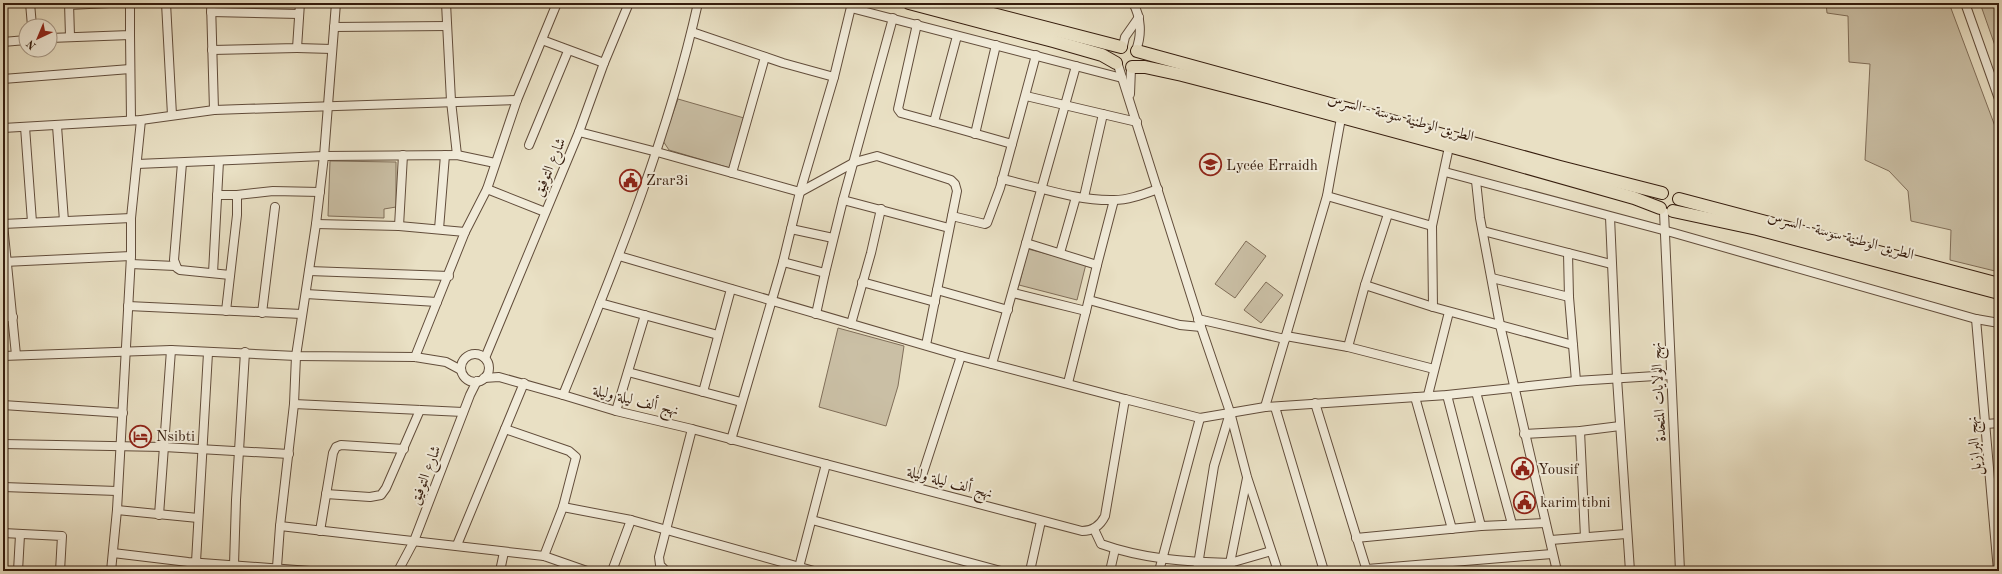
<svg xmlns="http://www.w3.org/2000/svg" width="2002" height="574" font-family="'Old Standard TT',Amiri,serif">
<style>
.green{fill:#cabfa5;stroke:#806e59}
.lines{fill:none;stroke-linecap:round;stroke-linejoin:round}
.minor-casing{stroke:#624d3b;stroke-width:10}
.highway-casing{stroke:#351c0d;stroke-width:14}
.minor{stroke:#f1ebd9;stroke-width:8}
.highway{stroke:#e9e0c4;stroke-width:12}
.labels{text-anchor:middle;stroke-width:4;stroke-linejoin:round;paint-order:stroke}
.street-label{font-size:15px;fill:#351c0d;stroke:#f1ebd9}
.poi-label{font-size:15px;fill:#351c0d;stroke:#f1ebd9;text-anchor:start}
</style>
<rect width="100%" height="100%" fill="#e9e0c4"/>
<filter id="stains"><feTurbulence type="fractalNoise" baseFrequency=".005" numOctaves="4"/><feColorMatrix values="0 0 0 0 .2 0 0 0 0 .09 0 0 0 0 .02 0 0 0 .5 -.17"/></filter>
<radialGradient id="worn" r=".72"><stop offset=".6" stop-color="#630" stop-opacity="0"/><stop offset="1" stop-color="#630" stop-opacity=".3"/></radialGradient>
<g class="green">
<path d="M 1826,3 L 1949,3 L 1999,137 L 1999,272 L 1950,260 L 1951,230 L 1911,221 L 1908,191 L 1889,171 L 1865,160 L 1870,64 L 1849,62 L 1848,16 L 1827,13 Z"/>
<path d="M 1980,3 L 1999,3 L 1999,57 Z"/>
<path d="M 678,99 L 744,118 L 730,168 L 669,150 L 663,141 Z"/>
<path d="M 330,161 L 396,162 L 396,207 L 384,209 L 384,218 L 328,216 Z"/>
<path d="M 1246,241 L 1266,256 L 1235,298 L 1215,284 Z"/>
<path d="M 1028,249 L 1086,264 L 1077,300 L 1019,285 Z"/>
<path d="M 1266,282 L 1283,295 L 1261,323 L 1244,310 Z"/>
<path d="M 838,328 L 904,346 L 898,386 L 886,426 L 819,407 Z"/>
</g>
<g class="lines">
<defs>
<g id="minor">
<path d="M 30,3 L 32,26"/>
<path d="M 69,3 L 70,36"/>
<path d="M 166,3 L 172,115"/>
<path d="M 211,3 L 214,110"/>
<path d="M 446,3 L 451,101 L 457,155"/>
<path d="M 1133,3 C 1141,17 1142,35 1136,50"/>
<path d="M 1965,3 L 1999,99"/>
<path d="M 69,5 L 109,3"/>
<path d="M 851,8 L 1122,78"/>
<path d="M 211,12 L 299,14"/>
<path d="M 917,24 L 898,109 L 901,113 L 934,122"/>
<path d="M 334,27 L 447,26"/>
<path d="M 692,32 L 783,63 L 834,77"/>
<path d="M 130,35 L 131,120"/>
<path d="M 957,36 L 934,122 L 1012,144 L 1036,55"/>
<path d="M 50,38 L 130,35 L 130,3"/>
<path d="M 542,40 L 604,63"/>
<path d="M 3,42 L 26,40"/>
<path d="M 1123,46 L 1125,37 L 1139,17"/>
<path d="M 297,48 L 332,49"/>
<path d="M 212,50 L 297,48 L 300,3"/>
<path d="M 1118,65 L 1201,327 L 1230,412 L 1247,477 L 1278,571"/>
<path d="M 3,79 L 130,69"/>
<path d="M 1130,94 L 1131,68"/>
<path d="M 1026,96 L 1137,122"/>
<path d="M 57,126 L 64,221"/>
<path d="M 25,127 L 32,222"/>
<path d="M 3,128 L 141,120 L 214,110 L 517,100"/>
<path d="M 579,132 L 657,152 L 800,192 L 855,162 L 877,156 L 951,180 L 955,184 L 957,191 L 926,345"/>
<path d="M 975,134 L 996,45"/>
<path d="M 529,145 L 568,51"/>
<path d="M 1449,147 L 1432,226 L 1433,307 L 1573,345"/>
<path d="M 182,163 L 174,260 L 177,268 L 180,270 L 230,275"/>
<path d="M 137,164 L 324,156 L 457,155 L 495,163"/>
<path d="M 1445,172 L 1674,233 L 1976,319 L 1999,323"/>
<path d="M 732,173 L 765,57"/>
<path d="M 1002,179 C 1039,187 1076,201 1114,200 C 1129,200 1144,194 1158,189"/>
<path d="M 1476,181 L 1480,218 L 1500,325 L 1557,571"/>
<path d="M 487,189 L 545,212"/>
<path d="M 217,195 L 237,195 L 237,215 L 226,311"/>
<path d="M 237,195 L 273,191 L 320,192"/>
<path d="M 1327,196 L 1432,226"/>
<path d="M 1084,197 L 1103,114"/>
<path d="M 843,200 L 949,228"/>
<path d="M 1664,212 L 1680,571"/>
<path d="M 952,216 L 985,224 L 987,223 L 1000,188 L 1012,144"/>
<path d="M 1610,217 L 1617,378 L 1630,571"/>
<path d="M 3,224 L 16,355"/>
<path d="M 3,224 L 131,218"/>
<path d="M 316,224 L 399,226 L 465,232"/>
<path d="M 399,226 L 403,155"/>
<path d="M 439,229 L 445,155"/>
<path d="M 791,229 L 833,238"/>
<path d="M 1483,231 L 1611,264"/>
<path d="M 1060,253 L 1076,197"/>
<path d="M 1568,253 L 1569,297 L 1576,381"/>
<path d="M 619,256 L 961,356 L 1125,399"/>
<path d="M 4,262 L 131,256"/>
<path d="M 783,262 L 825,273 L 843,200 L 893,18"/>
<path d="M 131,264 L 175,266"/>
<path d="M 1097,265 L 1114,200"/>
<path d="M 309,271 L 449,276"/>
<path d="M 213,273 L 219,161"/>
<path d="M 1492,278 L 1569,297"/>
<path d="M 862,282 L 935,302"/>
<path d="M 1365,285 L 1388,214"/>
<path d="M 937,290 L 1008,310"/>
<path d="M 1013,293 L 1086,311 L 1097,265 L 1026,243"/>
<path d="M 306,294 L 437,302"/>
<path d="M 1089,300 L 1180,325 L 1201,327"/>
<path d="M 600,303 L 718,335"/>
<path d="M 128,306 L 302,314"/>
<path d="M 262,313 L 275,207"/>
<path d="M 816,314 L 825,273"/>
<path d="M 3,317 L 13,317"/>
<path d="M 1198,319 L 1285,339"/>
<path d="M 1976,319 L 1998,571"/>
<path d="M 851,324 L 871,253 L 881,209"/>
<path d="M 1286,336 L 1348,347 L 1365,285 L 1433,307"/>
<path d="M 1348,347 L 1434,369"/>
<circle cx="475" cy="368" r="14"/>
<path d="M 3,356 L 171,350 L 296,356 L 415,357 L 446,362 L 461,370"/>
<path d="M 415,357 L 465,232 L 487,189 L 517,100 L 557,3"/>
<path d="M 485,358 L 579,132 L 604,63 L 629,3"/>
<path d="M 992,364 L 1076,66"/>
<path d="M 628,372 L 741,402"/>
<path d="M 484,378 L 499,377 L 563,395 C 615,267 668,138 698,3"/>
<path d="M 1068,383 L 1086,311"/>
<path d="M 703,392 L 731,289"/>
<path d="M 1476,392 L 1512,524"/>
<path d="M 563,395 L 616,411 L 692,429 L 1082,531 C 1093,531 1100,526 1105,516 L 1125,399 L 1200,418 L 1265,407 L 1447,395 L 1576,381 L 1671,375"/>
<path d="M 1428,395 L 1449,312"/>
<path d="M 1447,395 L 1481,526"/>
<path d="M 1415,397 L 1452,529"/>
<path d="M 1315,403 L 1367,571"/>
<path d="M 294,404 L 463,412"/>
<path d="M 3,405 L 123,413"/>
<path d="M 1265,407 L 1327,196 L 1341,118"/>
<path d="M 1275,407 L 1324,571"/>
<path d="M 616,411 L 645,315"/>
<path d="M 1986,424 L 1999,423"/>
<path d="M 505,429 L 569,451 L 576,457 L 563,507 L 544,556"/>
<path d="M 1580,431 L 1585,537"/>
<path d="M 1524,434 L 1580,431 L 1620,426"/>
<path d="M 731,440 L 783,262 L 800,192 L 834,77 L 852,3"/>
<path d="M 3,444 L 164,447 L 289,454"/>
<path d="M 3,487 L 117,491"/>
<path d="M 918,488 L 961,356"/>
<path d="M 326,494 L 370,497 L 381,495 L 386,488 L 420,410"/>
<path d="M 563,507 L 631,520 L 814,571"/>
<path d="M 117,510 L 198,518"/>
<path d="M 159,515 L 171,350"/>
<path d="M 812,520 L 1001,571"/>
<path d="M 280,526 L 544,556 L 587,571"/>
<path d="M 1094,529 L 1101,544 C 1143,559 1186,562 1230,563 L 1247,478"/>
<path d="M 320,531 L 333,453 L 336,447 L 341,445 L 404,449"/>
<path d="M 3,533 L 62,536 L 60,571"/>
<path d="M 1356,538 L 1481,526 L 1545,523"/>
<path d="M 1551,540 L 1626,534"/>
<path d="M 457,545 L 524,383"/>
<path d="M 113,553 L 188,562 L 310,571"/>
<path d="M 196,562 L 208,353"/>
<path d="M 234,565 L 236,500 L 245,352"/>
<path d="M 277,567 L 280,526 L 294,404 L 296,356 L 316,224 L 324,156 L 336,3"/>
<path d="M 1367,569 L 1552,554"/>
<path d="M 18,571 L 20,535"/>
<path d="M 111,571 L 117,510 L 131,256 L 131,218 L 141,120"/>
<path d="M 398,571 L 414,541 L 470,395 L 477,381"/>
<path d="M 500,571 L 504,552"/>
<path d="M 612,571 L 631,520"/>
<path d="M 666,571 L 660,565 L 659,557 L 692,429"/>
<path d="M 798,571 L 826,464"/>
<path d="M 1030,571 L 1041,521"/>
<path d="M 1110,571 L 1115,549"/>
<path d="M 1159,571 L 1200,418"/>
<path d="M 1197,571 L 1214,466 L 1230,413"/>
<path d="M 1232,571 L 1230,563 L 1271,551"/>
</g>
<g id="highway">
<path d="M 909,3 L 1053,41 L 1102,55 L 1116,63"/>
<path d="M 950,3 L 1121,47"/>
<path d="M 1137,51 L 1560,167 L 1662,193"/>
<path d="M 1132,67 L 1145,67 L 1182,75 L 1271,98 L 1482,155 L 1634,198 L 1660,208"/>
<path d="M 1679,199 L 1999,284"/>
<path d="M 1673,211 L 1757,229 L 1999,293"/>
</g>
</defs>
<use href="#minor" class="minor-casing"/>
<use href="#highway" class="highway-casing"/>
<use href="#minor" class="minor"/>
<use href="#highway" class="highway"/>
</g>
<defs>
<symbol id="school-ring" viewBox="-11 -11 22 22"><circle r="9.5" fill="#f1ebd9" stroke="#8f2418" stroke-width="1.5"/><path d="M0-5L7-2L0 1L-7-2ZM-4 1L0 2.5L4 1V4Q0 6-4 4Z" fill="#8f2418"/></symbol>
<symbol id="civic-ring" viewBox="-11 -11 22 22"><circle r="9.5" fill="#f1ebd9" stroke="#8f2418" stroke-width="1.5"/><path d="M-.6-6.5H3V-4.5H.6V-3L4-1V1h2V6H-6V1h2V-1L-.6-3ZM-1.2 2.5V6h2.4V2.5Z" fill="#8f2418"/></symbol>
<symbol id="hotel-ring" viewBox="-11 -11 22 22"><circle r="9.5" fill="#f1ebd9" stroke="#8f2418" stroke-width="1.5"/><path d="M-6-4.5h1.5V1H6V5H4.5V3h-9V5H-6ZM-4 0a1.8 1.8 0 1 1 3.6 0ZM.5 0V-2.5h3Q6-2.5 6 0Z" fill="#8f2418"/></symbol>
</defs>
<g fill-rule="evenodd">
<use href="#school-ring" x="1198" y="152" width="25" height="25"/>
<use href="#civic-ring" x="618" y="168" width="25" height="25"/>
<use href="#hotel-ring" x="128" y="424" width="25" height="25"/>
<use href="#civic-ring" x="1510" y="456" width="25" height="25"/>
<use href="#civic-ring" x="1512" y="490" width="25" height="25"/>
</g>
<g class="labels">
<g class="street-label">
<text transform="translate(1401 117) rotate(15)" y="5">الطريق الوطنية سوسة - السرس</text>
<text transform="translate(549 167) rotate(-67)" y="5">شارع التوفيق</text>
<text transform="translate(1841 235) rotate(15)" y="5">الطريق الوطنية سوسة - السرس</text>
<text transform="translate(1658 392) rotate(-93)" y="5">نهج الولايات المتحدة</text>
<text transform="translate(636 400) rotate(14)" y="5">نهج ألف ليلة وليلة</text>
<text transform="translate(1974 446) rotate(-95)" y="5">نهج البرازيل</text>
<text transform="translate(425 475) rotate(-69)" y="5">شارع التوفيق</text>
<text transform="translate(950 482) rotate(15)" y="5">نهج ألف ليلة وليلة</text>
</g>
<g class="poi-label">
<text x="1226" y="170">Lycée Erraidh</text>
<text x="646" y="185">Zrar3i</text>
<text x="156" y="441">Nsibti</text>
<text x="1538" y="474">Yousif</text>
<text x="1540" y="507">karim tibni</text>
</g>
</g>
<rect width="2002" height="574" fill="none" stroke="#e9e0c4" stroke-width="16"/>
<rect x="4" y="4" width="1994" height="566" fill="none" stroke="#351c0d" stroke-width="2"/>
<rect x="8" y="8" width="1986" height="558" fill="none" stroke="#351c0d"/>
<g transform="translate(38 38) rotate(224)"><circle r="19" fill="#f1ebd9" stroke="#a69887"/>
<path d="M0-3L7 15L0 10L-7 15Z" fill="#8f2418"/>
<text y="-6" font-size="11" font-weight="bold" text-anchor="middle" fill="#351c0d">N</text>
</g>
<rect width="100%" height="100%" filter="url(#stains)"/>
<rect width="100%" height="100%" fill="url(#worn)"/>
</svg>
